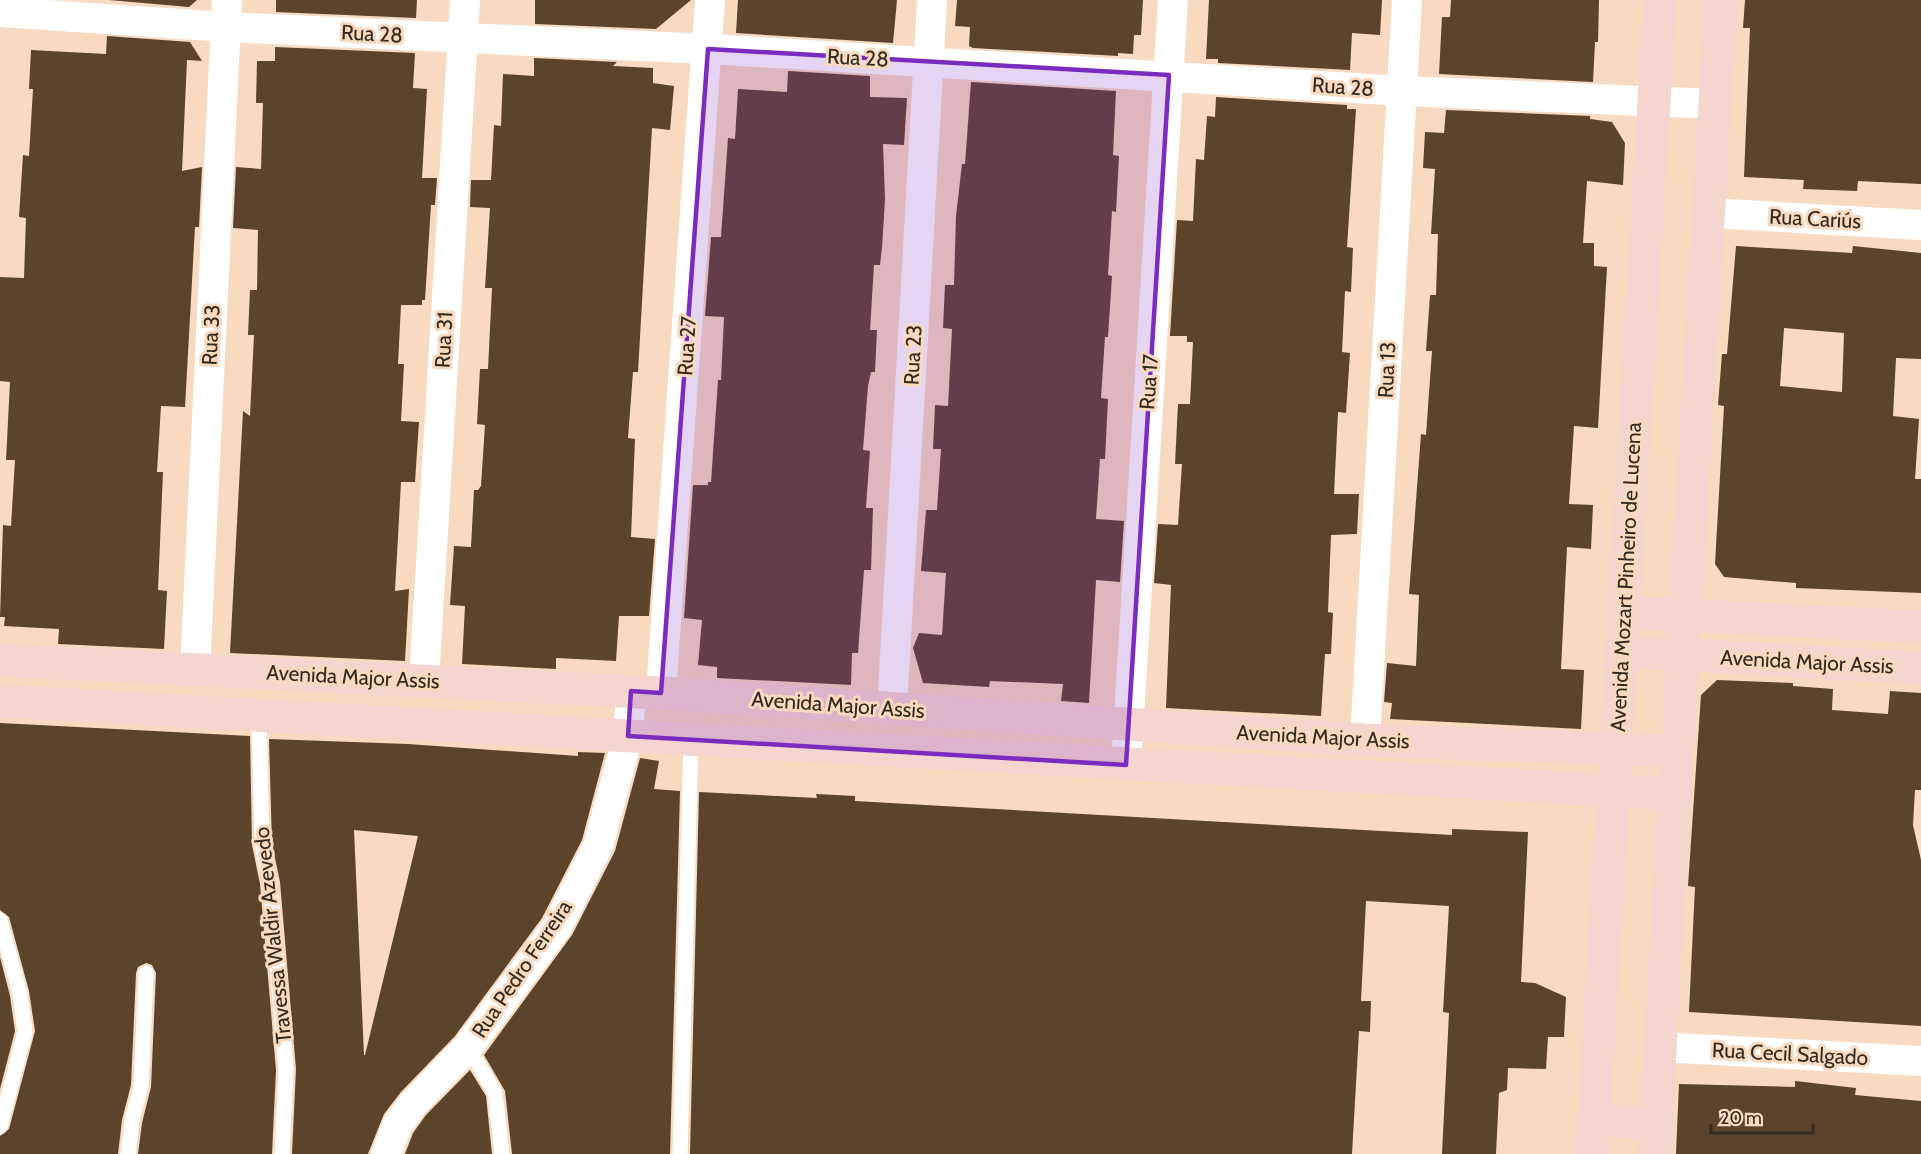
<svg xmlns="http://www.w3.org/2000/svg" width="1921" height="1154" font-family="Cabin,sans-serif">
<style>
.building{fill:#5b432c;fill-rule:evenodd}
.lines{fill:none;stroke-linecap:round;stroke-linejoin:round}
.lane{stroke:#fff;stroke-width:15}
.street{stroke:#fff;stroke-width:30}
.secondary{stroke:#f4d6cf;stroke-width:33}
.marked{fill:#7b2cbf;fill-opacity:0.2;stroke:#7b2cbf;stroke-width:4.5;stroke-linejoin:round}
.labels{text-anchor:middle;stroke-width:6;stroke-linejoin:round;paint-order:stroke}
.street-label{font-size:21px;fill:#352a20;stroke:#f7dabf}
</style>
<rect width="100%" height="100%" fill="#f7dabf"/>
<g class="building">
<path d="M 109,0 L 197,0 L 189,7 Z"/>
<path d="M 276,0 L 417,0 L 416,18 L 276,12 Z"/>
<path d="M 535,0 L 691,0 L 656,29 L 535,24 Z"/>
<path d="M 738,0 L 897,0 L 893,43 L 736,33 Z"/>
<path d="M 957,0 L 1143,0 L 1141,35 L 1134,35 L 1133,54 L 1118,53 L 1118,56 L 973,48 L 969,46 L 970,27 L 955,26 Z"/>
<path d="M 1209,0 L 1382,0 L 1380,35 L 1352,33 L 1350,70 L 1218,63 L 1218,59 L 1206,59 Z"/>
<path d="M 1451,0 L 1599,0 L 1598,42 L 1595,42 L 1593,82 L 1439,74 L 1442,17 L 1450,17 Z"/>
<path d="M 1745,0 L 1921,0 L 1921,184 L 1858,181 L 1857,191 L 1803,189 L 1804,180 L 1744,177 L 1750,28 L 1743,28 Z"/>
<path d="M 107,36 L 190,42 L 202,61 L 187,60 L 182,171 L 202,167 L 199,227 L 195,227 L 185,407 L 161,406 L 157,472 L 163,472 L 158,590 L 167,591 L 164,649 L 58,644 L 59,629 L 4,626 L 5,617 L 0,617 L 3,525 L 11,526 L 15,460 L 6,460 L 10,382 L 0,381 L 0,277 L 24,278 L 26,218 L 19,217 L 23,155 L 29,156 L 33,89 L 29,89 L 31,50 L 106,54 Z"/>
<path d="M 275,47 L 415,53 L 413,88 L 427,89 L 422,178 L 437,178 L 435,205 L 431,205 L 425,300 L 422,300 L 422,305 L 401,305 L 398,364 L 404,364 L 401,421 L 419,422 L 415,482 L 401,482 L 395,591 L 409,589 L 405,661 L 230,653 L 243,411 L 250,416 L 254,335 L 248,335 L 250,290 L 257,290 L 258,230 L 233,228 L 236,167 L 261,169 L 263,103 L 256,103 L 257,61 L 275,61 Z"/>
<path d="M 534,58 L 617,62 L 613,66 L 653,68 L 653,83 L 674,86 L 670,130 L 652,128 L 638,372 L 633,372 L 628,438 L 635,439 L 631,537 L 655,539 L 649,616 L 619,616 L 616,661 L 556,658 L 556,669 L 462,664 L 465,606 L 450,605 L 454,546 L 471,547 L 474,490 L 478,490 L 481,486 L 485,425 L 477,424 L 480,369 L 488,369 L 492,288 L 485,288 L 490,208 L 470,207 L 471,180 L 491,180 L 494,125 L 501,126 L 503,74 L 534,76 Z"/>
<path d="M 788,71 L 870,76 L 870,97 L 907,98 L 904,145 L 883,144 L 885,199 L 882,248 L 880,265 L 874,265 L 870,330 L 877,330 L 875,372 L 871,372 L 868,386 L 863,450 L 870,451 L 866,508 L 873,508 L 871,570 L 864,570 L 858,653 L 852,653 L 851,685 L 717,678 L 717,667 L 698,665 L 702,620 L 684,618 L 693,485 L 708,485 L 708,482 L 711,482 L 718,380 L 721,380 L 724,317 L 705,316 L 711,237 L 721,237 L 728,138 L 735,139 L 738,89 L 787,92 Z"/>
<path d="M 971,82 L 1116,91 L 1113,155 L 1119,156 L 1116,212 L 1112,211 L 1108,275 L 1112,276 L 1108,337 L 1105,337 L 1101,398 L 1108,399 L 1105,459 L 1100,459 L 1096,519 L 1124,521 L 1120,582 L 1096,580 L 1089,703 L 1061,701 L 1063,684 L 990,681 L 989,687 L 923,683 L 913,648 L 919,633 L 942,635 L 946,573 L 921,571 L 926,510 L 937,510 L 941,449 L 933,449 L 935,405 L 948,406 L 952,329 L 943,328 L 945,285 L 954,285 L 956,216 L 962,164 L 965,164 Z"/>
<path d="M 1216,97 L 1347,105 L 1347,109 L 1356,109 L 1347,247 L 1353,248 L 1351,292 L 1345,291 L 1342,352 L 1350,353 L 1346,413 L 1338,412 L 1334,494 L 1359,494 L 1357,534 L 1331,535 L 1328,612 L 1333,613 L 1331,654 L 1325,654 L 1321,716 L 1166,708 L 1171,585 L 1154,583 L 1158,524 L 1178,525 L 1182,464 L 1175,464 L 1178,404 L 1190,404 L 1193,342 L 1187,342 L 1187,336 L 1170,336 L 1177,220 L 1193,221 L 1196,159 L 1204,160 L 1207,116 L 1215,117 Z"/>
<path d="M 1446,110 L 1590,116 L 1590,119 L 1612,122 L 1625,143 L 1623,185 L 1587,181 L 1583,243 L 1594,243 L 1594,266 L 1607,267 L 1598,428 L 1574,426 L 1569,504 L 1593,505 L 1591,549 L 1567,547 L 1561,669 L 1584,670 L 1581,729 L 1390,719 L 1392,703 L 1384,702 L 1387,663 L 1416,666 L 1419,595 L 1409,594 L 1421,434 L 1426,435 L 1432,351 L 1426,351 L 1430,295 L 1436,295 L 1438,234 L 1431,234 L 1435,169 L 1423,168 L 1425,132 L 1444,133 Z"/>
<path d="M 1736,246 L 1852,253 L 1853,246 L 1921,253 L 1921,359 L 1896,358 L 1893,416 L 1919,419 L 1915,479 L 1921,479 L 1921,593 L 1796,588 L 1796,583 L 1724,577 L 1715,564 L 1724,406 L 1718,405 L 1722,354 L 1727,354 ZM 1784,328 L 1844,333 L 1842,392 L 1780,386 Z"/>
<path d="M 1717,680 L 1793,683 L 1793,686 L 1833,689 L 1832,710 L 1888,714 L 1890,691 L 1921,693 L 1921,790 L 1915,790 L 1913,825 L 1921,860 L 1921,1026 L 1689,1012 L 1695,887 L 1688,886 L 1701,695 Z"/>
<path d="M 0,723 L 250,736 L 252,845 L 260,884 L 276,1070 L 272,1154 L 138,1154 L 142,1123 L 151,1087 L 156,973 L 152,965 L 146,963 L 138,967 L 136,973 L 131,1085 L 122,1120 L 118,1154 L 0,1154 L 0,1136 L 9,1129 L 35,1031 L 29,991 L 9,917 L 0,910 Z"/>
<path d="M 269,739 L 408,744 L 578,756 L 578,752 L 605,753 L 582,840 L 542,918 L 455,1036 L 401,1092 L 384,1114 L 368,1154 L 292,1154 L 296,1069 L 280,882 L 272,844 ZM 354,830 L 418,836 L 365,1055 L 364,1055 Z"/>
<path d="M 640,758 L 659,761 L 654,789 L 680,791 L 670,1154 L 512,1154 L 505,1091 L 484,1055 L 572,935 L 615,851 Z"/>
<path d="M 699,792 L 817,798 L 816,794 L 855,796 L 855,801 L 1452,835 L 1452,829 L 1528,832 L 1521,982 L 1535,983 L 1566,997 L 1564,1037 L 1548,1037 L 1546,1069 L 1508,1068 L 1507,1090 L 1499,1093 L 1496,1154 L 1442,1154 L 1449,1013 L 1443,1012 L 1449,906 L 1366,901 L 1361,1001 L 1371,1001 L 1370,1032 L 1359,1031 L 1352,1154 L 690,1154 Z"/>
<path d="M 0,957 L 10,996 L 15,1031 L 0,1089 Z"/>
<path d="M 470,1070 L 486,1096 L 492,1154 L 405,1154 L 413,1133 L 426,1115 Z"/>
<path d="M 1795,1081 L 1856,1088 L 1855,1095 L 1921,1101 L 1921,1154 L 1676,1154 L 1679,1084 L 1795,1087 Z"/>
</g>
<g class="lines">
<g class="lane">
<path d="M 259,715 L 262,845 L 270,883 L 286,1070 L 282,1154"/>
<path d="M 0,920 L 20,994 L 25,1032 L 0,1127"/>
<path d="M 468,1047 L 495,1093 L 502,1154"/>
<path d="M 128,1154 L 132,1121 L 141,1086 L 146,973"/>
<path d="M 680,1154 L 691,740"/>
</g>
<g class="street">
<path d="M 0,12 L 226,27 L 708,49 L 1403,91 L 1716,104"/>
<path d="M 1709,213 L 1921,225"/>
<path d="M 195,670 L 227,0"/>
<path d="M 424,680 L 465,0"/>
<path d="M 661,693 L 710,0"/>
<path d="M 892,709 L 932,0"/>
<path d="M 1365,740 L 1407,0"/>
<path d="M 1126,765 L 1173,0"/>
<path d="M 1659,1047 L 1921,1061"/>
<path d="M 386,1154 L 398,1124 L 413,1104 L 468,1047 L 557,927 L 598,846 L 628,736 L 631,691"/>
</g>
<g class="secondary">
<path d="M 1623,612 L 1921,627"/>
<path d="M 1621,651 L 1921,668"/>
<path d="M 0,660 L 661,693 L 1365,740 L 1677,751"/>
<path d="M 0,701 L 1674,794"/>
<path d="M 1594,1120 L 1655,1123"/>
<path d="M 1592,1154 L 1660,0"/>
<path d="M 1654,1154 L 1721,0"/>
</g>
</g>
<path class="marked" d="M 708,49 L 1169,75 L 1126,765 L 628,736 L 631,691 L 661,693 Z"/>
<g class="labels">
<g class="street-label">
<text transform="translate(372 34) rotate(3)" y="7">Rua 28</text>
<text transform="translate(858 58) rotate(3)" y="7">Rua 28</text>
<text transform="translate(1343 87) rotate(4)" y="7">Rua 28</text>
<text transform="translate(1815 219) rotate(3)" y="7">Rua Cariús</text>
<text transform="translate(211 335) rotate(-87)" y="7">Rua 33</text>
<text transform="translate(444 340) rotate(-87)" y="7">Rua 31</text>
<text transform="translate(687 346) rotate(-86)" y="7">Rua 27</text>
<text transform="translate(913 355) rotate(-87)" y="7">Rua 23</text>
<text transform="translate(1387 370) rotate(-87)" y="7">Rua 13</text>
<text transform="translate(1149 382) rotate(-86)" y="7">Rua 17</text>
<text transform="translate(1626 577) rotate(-87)" y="7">Avenida Mozart Pinheiro de Lucena</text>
<text transform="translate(1807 662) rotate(3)" y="7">Avenida Major Assis</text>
<text transform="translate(353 677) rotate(3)" y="7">Avenida Major Assis</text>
<text transform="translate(838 705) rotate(4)" y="7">Avenida Major Assis</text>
<text transform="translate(1323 737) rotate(3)" y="7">Avenida Major Assis</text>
<text transform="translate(273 935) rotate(-96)" y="7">Travessa Waldir Azevedo</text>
<text transform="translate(522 969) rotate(-56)" y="7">Rua Pedro Ferreira</text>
<text transform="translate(1790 1054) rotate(3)" y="7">Rua Cecil Salgado</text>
</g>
</g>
<path d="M1711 1124v9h102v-9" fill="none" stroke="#352a20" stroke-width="3"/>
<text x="1720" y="1124" font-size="18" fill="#352a20" stroke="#f7dabf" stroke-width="4.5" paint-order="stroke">20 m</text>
</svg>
